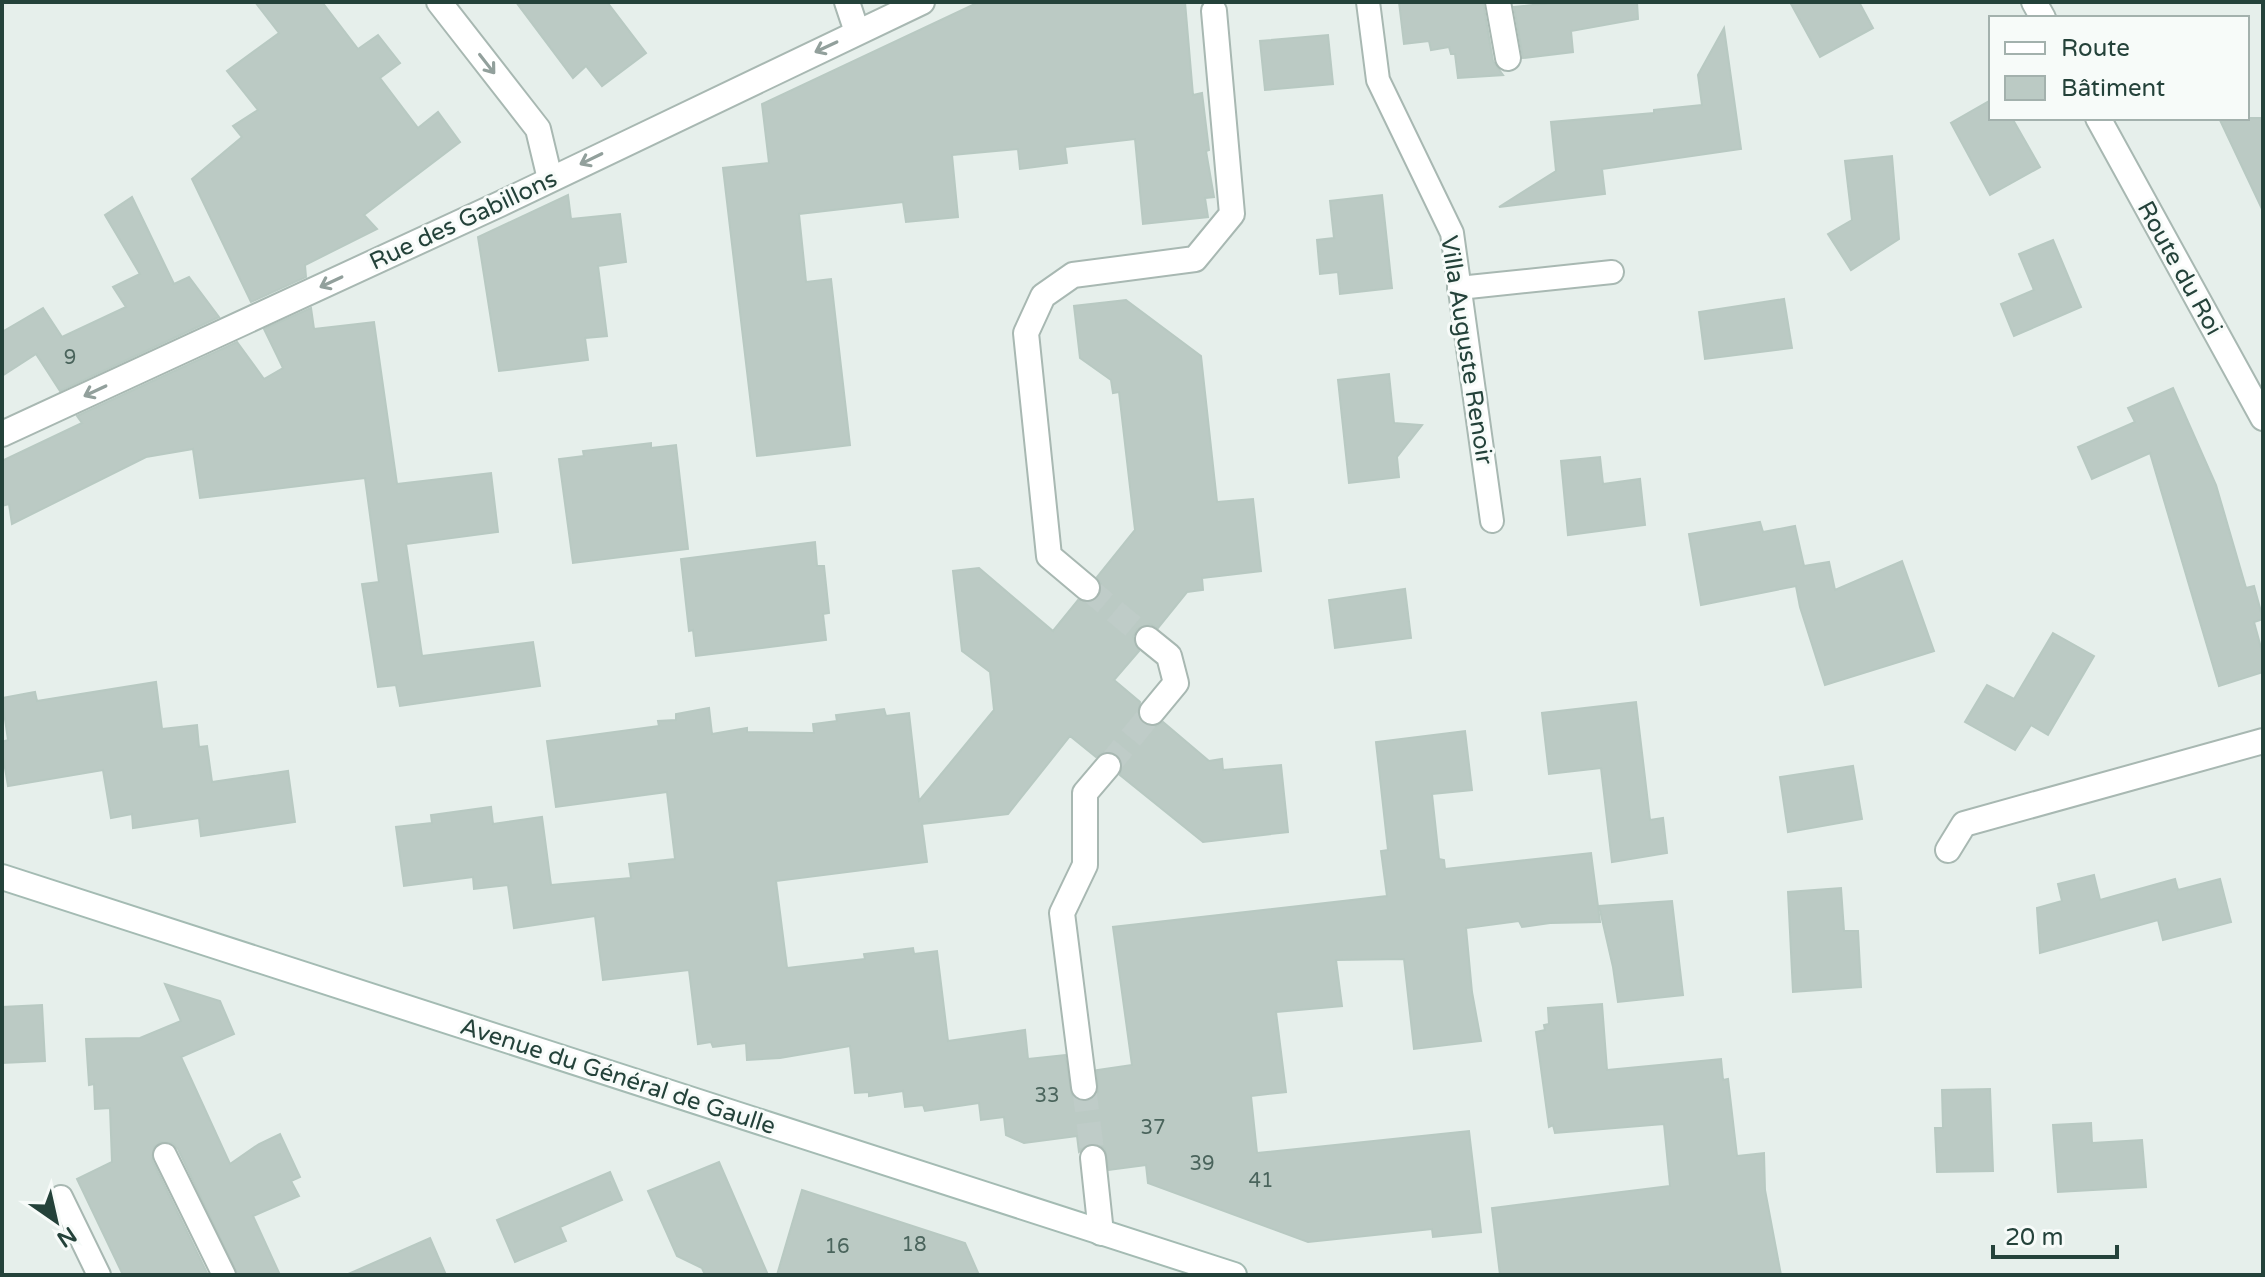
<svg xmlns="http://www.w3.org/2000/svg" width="2265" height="1277" font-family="'Varela Round',sans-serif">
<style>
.building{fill:#bbcac4;stroke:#b8c9c2;stroke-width:2}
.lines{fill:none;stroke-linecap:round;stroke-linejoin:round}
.street-tunnel{stroke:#bfccc8;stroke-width:24;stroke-dasharray:24 12;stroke-linecap:butt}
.lane-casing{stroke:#a8b8b2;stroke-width:26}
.street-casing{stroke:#a8b8b2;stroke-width:28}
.secondary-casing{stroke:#a4bbb3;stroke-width:28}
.lane{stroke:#fff;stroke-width:22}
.street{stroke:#fff;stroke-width:24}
.secondary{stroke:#fff;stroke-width:24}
.oneway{stroke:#92a09c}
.labels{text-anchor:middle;stroke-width:6;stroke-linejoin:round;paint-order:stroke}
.number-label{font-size:20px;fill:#4a645c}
.street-label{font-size:24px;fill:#24423a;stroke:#f7fbf9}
</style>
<rect width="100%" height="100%" fill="#e6efeb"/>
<g class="building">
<path d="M 255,2 L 322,2 L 358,49 L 378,35 L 400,63 L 380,78 L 418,128 L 438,112 L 460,142 L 364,215 L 377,229 L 305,265 L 306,277 L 251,302 L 192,179 L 242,137 L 233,126 L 258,110 L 227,71 L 279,33 Z"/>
<path d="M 516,2 L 607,2 L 646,53 L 602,86 L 586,66 L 573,78 Z"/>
<path d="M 979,2 L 1185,2 L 1193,95 L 1202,93 L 1209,150 L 1206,151 L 1214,197 L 1205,198 L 1208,217 L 1143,224 L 1135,139 L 1065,147 L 1067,163 L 1020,169 L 1018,149 L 952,155 L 958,217 L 906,222 L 903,202 L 799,214 L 806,282 L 831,279 L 850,445 L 757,456 L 723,168 L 769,163 L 762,104 Z"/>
<path d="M 1399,2 L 1483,2 L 1493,61 L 1503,75 L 1458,78 L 1455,54 L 1451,54 L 1449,47 L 1431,50 L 1429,41 L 1404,44 Z"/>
<path d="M 1559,2 L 1637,2 L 1638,19 L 1571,31 L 1573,52 L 1523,58 L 1514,7 Z"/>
<path d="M 1790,2 L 1859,2 L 1873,28 L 1820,57 Z"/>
<path d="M 1724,28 L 1741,149 L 1602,169 L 1605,194 L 1499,207 L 1556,171 L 1551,122 L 1654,113 L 1654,110 L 1702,105 L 1698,75 Z"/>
<path d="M 1328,35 L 1333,84 L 1265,90 L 1260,41 Z"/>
<path d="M 1991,100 L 1991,118 L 2012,118 L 2040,167 L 1990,195 L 1951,123 Z"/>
<path d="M 2219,118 L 2263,118 L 2263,211 Z"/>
<path d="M 1892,156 L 1899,239 L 1851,270 L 1828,234 L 1852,220 L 1845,161 Z"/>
<path d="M 568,195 L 571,219 L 620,214 L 626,262 L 598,266 L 607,336 L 585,338 L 588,360 L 499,371 L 478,237 Z"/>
<path d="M 1382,195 L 1392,288 L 1340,294 L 1338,272 L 1320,274 L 1317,240 L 1334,238 L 1330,201 Z"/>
<path d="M 132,197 L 174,284 L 189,277 L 219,317 L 60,391 L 36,354 L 2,376 L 2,332 L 43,308 L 62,337 L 126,307 L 113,287 L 140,274 L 105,215 Z"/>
<path d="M 2053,240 L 2081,307 L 2014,336 L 2001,304 L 2034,290 L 2019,254 Z"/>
<path d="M 1784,299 L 1792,348 L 1705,359 L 1699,312 Z"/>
<path d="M 1126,300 L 1201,356 L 1217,502 L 1253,499 L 1261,571 L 1202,578 L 1203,590 L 1187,592 L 1158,628 L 1150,624 L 1137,629 L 1133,637 L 1139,651 L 1114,680 L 1140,702 L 1138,716 L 1143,724 L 1156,726 L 1163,722 L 1209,761 L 1222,759 L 1223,770 L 1281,765 L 1288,832 L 1203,842 L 1120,775 L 1122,762 L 1117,754 L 1104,752 L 1096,757 L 1070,736 L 1008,814 L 922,824 L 927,862 L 776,881 L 787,968 L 865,959 L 864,954 L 913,948 L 914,954 L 937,951 L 948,1041 L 1025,1030 L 1028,1059 L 1065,1055 L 1072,1095 L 1079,1101 L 1087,1102 L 1098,1092 L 1097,1070 L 1132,1065 L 1113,927 L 1387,896 L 1381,851 L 1388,850 L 1376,742 L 1465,731 L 1472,790 L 1432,794 L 1439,859 L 1444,860 L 1445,869 L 1591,853 L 1600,922 L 1550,923 L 1522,927 L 1519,921 L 1466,928 L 1472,992 L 1481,1041 L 1414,1049 L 1404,959 L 1336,960 L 1342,1006 L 1276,1012 L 1286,1092 L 1251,1096 L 1257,1153 L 1469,1131 L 1481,1232 L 1433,1237 L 1432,1229 L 1308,1242 L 1148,1183 L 1146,1165 L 1109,1170 L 1105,1149 L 1098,1144 L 1091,1143 L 1079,1152 L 1077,1136 L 1024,1143 L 1006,1135 L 1004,1117 L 981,1120 L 979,1103 L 925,1111 L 923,1105 L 905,1107 L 903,1091 L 869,1096 L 869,1092 L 855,1093 L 850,1046 L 780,1058 L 747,1060 L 746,1043 L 713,1047 L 711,1042 L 698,1044 L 689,970 L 603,980 L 595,916 L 514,928 L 508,885 L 474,889 L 473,877 L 404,886 L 396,827 L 432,823 L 431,815 L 491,807 L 493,824 L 542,817 L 551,885 L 631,878 L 629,864 L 675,859 L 667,792 L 556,807 L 547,741 L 659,726 L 658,721 L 676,720 L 676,714 L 709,708 L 712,734 L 747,728 L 747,732 L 814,733 L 813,724 L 837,721 L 836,715 L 884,709 L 886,716 L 909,713 L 919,801 L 994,710 L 990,672 L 962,651 L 953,571 L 979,568 L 1053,631 L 1078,600 L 1091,602 L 1099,597 L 1101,584 L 1097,577 L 1135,530 L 1119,392 L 1113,393 L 1111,380 L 1080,358 L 1074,306 Z"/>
<path d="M 311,308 L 314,329 L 374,322 L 397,484 L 491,473 L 498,532 L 406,544 L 422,656 L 533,642 L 540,686 L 400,706 L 396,685 L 378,687 L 362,584 L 379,582 L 365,478 L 200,498 L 193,449 L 146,457 L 12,524 L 9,504 L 2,506 L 2,461 L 82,423 L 77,416 L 237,342 L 264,379 L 283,368 L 264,329 Z"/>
<path d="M 1389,374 L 1394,423 L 1422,425 L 1397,457 L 1399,477 L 1349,483 L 1338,380 Z"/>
<path d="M 2173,388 L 2216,485 L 2246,588 L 2254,586 L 2263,619 L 2254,622 L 2263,655 L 2263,672 L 2219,686 L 2150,453 L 2092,479 L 2078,447 L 2135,422 L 2128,408 Z"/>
<path d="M 651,443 L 651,448 L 676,445 L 688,549 L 573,563 L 559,459 L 584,456 L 583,451 Z"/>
<path d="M 1600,457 L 1603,484 L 1640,479 L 1645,525 L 1568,535 L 1561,461 Z"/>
<path d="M 1760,522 L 1763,532 L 1795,526 L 1804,566 L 1829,562 L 1835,590 L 1902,561 L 1934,651 L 1825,685 L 1800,607 L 1796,586 L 1701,605 L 1689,534 Z"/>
<path d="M 815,542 L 817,566 L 824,566 L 829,613 L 823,614 L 826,640 L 696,656 L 693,630 L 689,631 L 681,559 Z"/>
<path d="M 1405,589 L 1411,638 L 1335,648 L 1329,600 Z"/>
<path d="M 2053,633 L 2094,656 L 2048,735 L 2031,725 L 2015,750 L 1965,722 L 1987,685 L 2014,699 Z"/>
<path d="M 156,682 L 162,729 L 197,725 L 199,747 L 207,746 L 212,782 L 288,771 L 295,822 L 201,836 L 199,818 L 133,828 L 132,814 L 111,818 L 103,770 L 8,786 L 2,750 L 2,742 L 8,740 L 2,698 L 35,692 L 37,701 Z"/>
<path d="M 1636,702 L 1650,820 L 1663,818 L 1667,853 L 1612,862 L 1601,768 L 1549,774 L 1542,713 Z"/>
<path d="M 1853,766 L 1862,819 L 1788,832 L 1780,777 Z"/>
<path d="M 2094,875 L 2100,900 L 2175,879 L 2178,890 L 2220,879 L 2231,922 L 2163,940 L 2158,920 L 2040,953 L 2037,908 L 2062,901 L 2058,884 Z"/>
<path d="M 1841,888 L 1844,931 L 1858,931 L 1861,987 L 1793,992 L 1788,892 Z"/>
<path d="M 1672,901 L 1683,995 L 1618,1002 L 1613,967 L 1599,906 Z"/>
<path d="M 165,984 L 220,1001 L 234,1034 L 181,1057 L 230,1164 L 259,1144 L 280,1134 L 300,1177 L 291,1181 L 299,1196 L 253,1216 L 280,1275 L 238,1275 L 178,1149 L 172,1143 L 160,1142 L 154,1147 L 152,1160 L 208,1275 L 123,1275 L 77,1179 L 112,1162 L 110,1108 L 95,1109 L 94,1084 L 89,1085 L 86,1039 L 140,1038 L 181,1021 Z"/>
<path d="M 1602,1004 L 1607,1070 L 1721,1059 L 1723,1080 L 1728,1079 L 1737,1156 L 1764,1153 L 1765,1190 L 1781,1275 L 1500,1275 L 1492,1208 L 1670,1186 L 1664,1124 L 1555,1133 L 1553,1125 L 1549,1127 L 1536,1032 L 1545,1030 L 1544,1025 L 1549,1024 L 1548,1008 Z"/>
<path d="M 42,1005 L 45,1061 L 2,1063 L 2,1007 Z"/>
<path d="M 1990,1089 L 1993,1171 L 1937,1172 L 1935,1128 L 1943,1128 L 1942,1090 Z"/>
<path d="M 2091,1123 L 2092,1143 L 2142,1140 L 2146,1187 L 2058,1192 L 2053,1125 Z"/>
<path d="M 719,1162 L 768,1275 L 705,1275 L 702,1268 L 677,1256 L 648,1191 Z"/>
<path d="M 610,1172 L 622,1200 L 560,1227 L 566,1241 L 515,1262 L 497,1220 Z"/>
<path d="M 802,1190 L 965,1243 L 979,1275 L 777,1275 Z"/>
<path d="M 430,1238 L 446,1275 L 346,1275 Z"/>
</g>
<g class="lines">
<g class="street-tunnel">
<path d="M 1087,588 L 1148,639"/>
<path d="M 1108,766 L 1152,712"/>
<path d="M 1084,1087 L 1093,1158"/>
</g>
<defs>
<g id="lane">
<path d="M 1368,2 L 1378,80 L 1452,233 L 1492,521"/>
<path d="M 1459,288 L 1612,272"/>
<path d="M 165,1155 L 224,1275"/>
<path d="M 61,1197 L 99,1275"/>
</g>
<g id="street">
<path d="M 439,2 L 538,129 L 550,179"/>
<path d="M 847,2 L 857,32"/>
<path d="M 1498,2 L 1508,58"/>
<path d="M 2034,2 L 2043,18"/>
<path d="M 2098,118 L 2263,418"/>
<path d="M 2,434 L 500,204 L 922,2"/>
<path d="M 1087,588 L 1049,556 L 1026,333 L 1043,296 L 1073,275 L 1195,259 L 1232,214 L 1214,11"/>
<path d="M 1148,639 L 1169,656 L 1176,683 L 1152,712"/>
<path d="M 1948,850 L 1964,824 L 2263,741"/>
<path d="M 1084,1087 L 1062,913 L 1085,865 L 1085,793 L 1108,766"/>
<path d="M 1093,1158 L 1101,1233"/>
</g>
<path id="secondary" d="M 2,877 L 1234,1275"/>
</defs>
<use href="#lane" class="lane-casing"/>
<use href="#street" class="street-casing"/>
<use href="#secondary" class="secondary-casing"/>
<use href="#lane" class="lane"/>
<use href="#street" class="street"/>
<use href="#secondary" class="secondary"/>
</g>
<defs><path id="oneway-shaft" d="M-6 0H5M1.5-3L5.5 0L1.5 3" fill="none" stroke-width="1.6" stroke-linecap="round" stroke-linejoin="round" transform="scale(2)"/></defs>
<g class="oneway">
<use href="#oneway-shaft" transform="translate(826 47) rotate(155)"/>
<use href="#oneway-shaft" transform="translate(487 64) rotate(52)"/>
<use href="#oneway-shaft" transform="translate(591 159) rotate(154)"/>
<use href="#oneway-shaft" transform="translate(331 282) rotate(155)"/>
<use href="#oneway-shaft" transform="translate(95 391) rotate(155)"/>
</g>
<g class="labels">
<g class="number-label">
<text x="70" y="364">9</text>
<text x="1047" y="1102">33</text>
<text x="1153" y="1134">37</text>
<text x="1202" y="1170">39</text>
<text x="1261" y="1187">41</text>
<text x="914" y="1251">18</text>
<text x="837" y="1253">16</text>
</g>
<g class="street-label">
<text transform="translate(463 220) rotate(-25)" y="8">Rue des Gabillons</text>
<text transform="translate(2180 268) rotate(61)" y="8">Route du Roi</text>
<text transform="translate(1467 350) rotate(81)" y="8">Villa Auguste Renoir</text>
<text transform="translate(618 1076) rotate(18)" y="8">Avenue du Général de Gaulle</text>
</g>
</g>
<rect width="2265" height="1277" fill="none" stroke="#24423a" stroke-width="8"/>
<rect x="1989" y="16" width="260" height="104" fill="#f7fbf9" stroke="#a3b1ad" stroke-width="2"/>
<rect x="2005" y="42" width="40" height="12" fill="#ffffff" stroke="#a3b1ad" stroke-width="2"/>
<text x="2061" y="56" font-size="24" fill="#24423a">Route</text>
<rect x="2005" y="76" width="40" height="24" fill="#bbcac4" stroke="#a3b1ad" stroke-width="2"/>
<text x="2061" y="96" font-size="24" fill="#24423a">Bâtiment</text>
<g transform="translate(56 1221) rotate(146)" stroke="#f7fbf9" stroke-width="6" paint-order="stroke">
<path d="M0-6L14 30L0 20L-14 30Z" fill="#24423a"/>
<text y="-12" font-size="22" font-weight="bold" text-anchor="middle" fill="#24423a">N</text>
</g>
<path d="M1993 1245v12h124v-12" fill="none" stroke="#24423a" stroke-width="4"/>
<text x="2005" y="1245" font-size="24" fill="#24423a" stroke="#f7fbf9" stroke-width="6" paint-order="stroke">20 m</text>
</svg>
